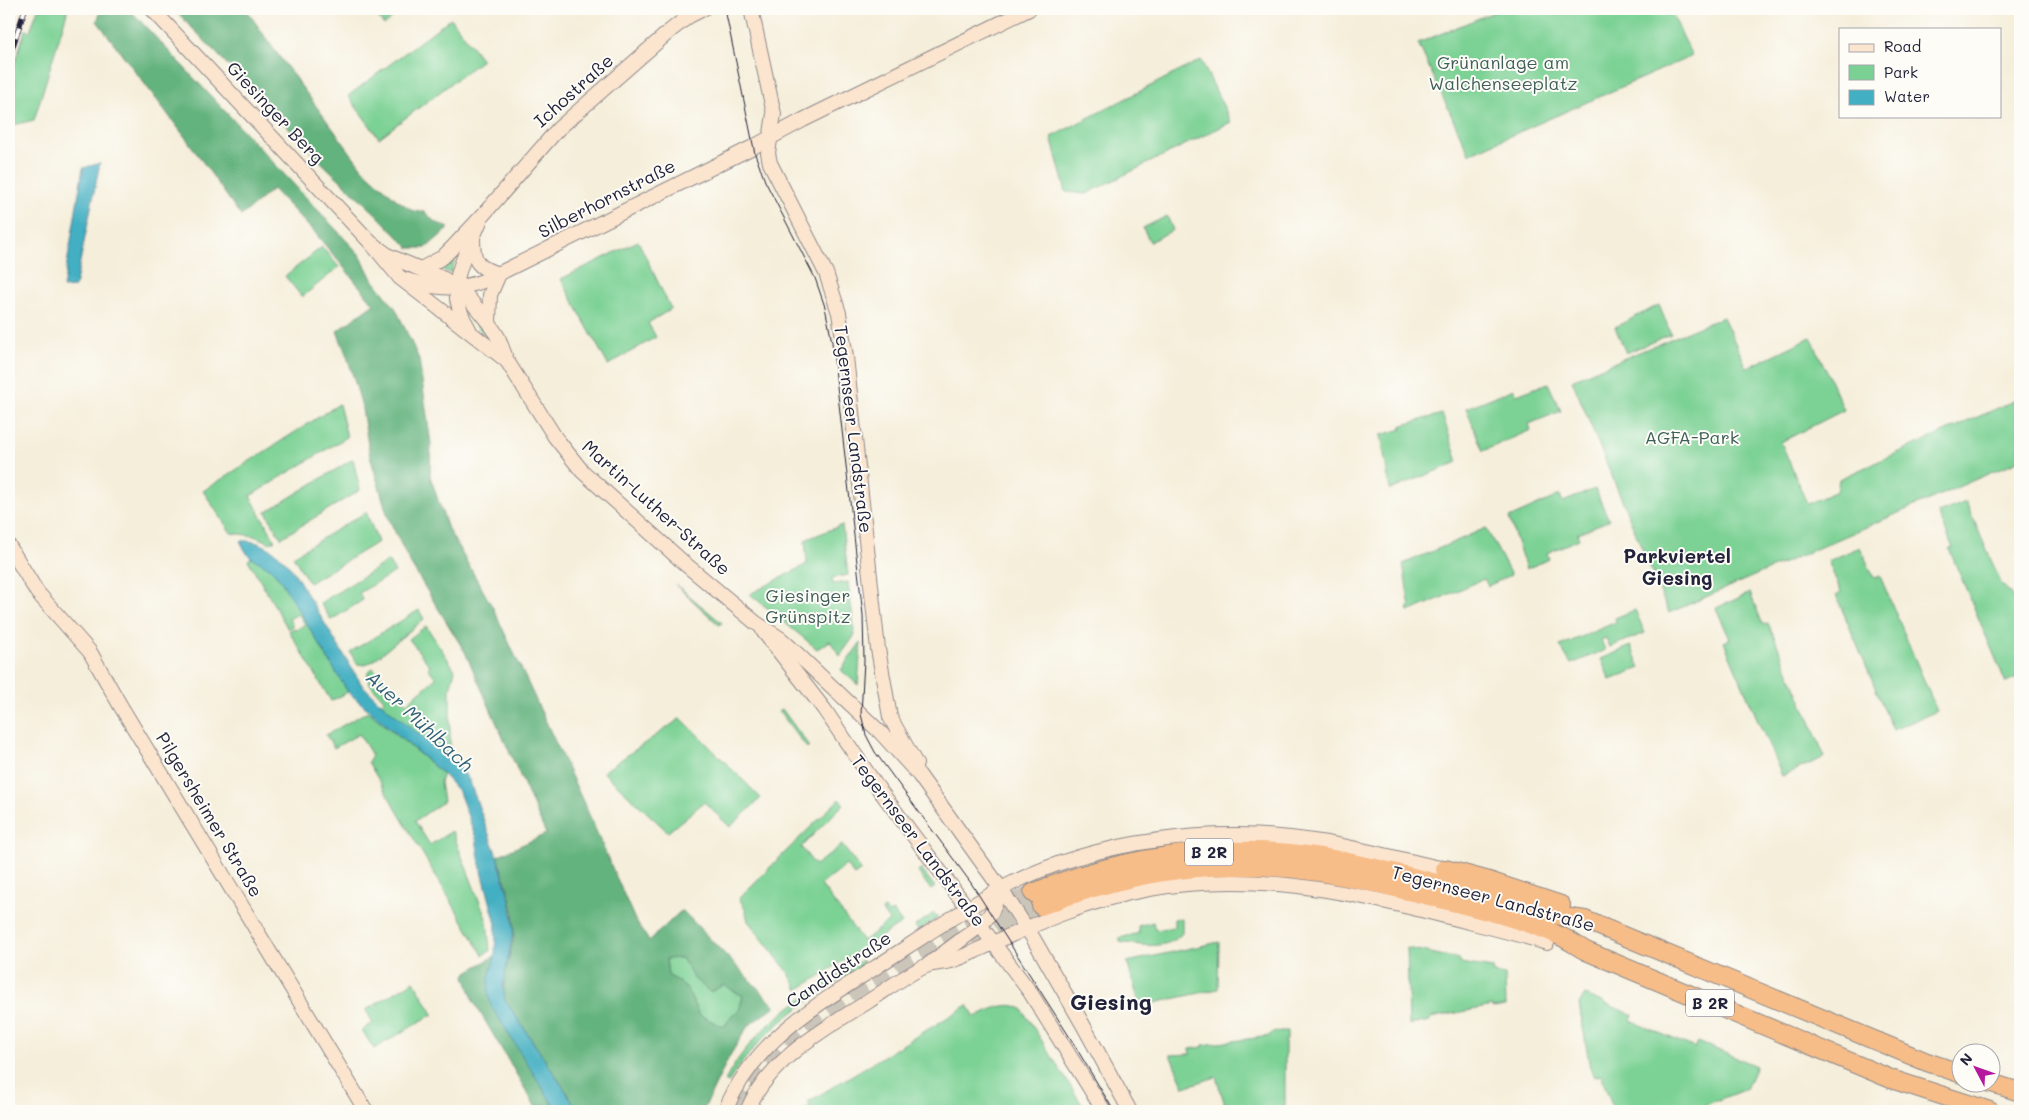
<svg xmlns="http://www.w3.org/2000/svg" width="2029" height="1120" font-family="Mali,sans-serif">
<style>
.green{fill:#7bd194;stroke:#4e7a68}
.forest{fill:#64b37e;stroke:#436a5c;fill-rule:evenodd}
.water{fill:#43afc2;stroke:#32687e}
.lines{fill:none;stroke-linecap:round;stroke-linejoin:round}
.highway-tunnel{stroke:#cbc5ba;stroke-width:18;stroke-dasharray:18 9;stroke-linecap:butt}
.secondary-casing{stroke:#8c888a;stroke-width:16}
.highway-casing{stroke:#8c888a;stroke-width:20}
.secondary{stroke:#fce5cf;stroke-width:14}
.highway{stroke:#f7bd88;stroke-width:18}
.tram{stroke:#22223b;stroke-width:1}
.rail-casing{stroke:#22223b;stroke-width:5.5}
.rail{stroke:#fdfcf7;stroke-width:4;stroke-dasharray:11;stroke-linecap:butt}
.labels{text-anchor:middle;stroke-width:4;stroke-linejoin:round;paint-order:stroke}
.shield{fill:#fdfcf7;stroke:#646373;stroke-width:1}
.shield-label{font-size:16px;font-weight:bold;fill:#22223b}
.park-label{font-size:18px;fill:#415f5a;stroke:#fdfcf7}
.street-label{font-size:18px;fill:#22223b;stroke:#fdfcf7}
.neighbourhood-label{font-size:19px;font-weight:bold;fill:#22223b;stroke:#fdfcf7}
.water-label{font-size:19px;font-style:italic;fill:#316178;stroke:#fdfcf7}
.district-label{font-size:22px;font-weight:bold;fill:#22223b;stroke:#fdfcf7}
</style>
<rect width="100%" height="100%" fill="#fdfcf7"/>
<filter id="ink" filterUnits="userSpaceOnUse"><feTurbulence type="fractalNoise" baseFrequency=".02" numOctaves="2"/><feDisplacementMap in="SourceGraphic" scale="10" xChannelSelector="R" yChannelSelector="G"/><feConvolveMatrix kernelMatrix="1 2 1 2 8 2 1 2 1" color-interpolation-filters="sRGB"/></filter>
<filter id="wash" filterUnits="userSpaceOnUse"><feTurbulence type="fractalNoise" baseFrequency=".0096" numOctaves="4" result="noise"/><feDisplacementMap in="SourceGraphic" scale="20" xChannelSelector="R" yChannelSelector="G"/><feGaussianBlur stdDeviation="1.12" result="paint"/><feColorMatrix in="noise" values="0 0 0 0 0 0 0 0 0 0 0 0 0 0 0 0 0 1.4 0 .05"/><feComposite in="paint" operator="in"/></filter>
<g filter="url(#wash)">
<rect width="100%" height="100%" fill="#f5eeda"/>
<g class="green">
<path d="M 38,9 L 68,9 L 34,120 L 9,126 L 9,82 L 25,30 L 30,31 Z"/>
<path d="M 371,9 L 402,9 L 384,25 Z"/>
<path d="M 1501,9 L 1670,9 L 1692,56 L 1469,154 L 1418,43 Z"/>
<path d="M 451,18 L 482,60 L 379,138 L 348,96 Z"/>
<path d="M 1201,60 L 1231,122 L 1086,194 L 1066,192 L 1051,137 Z"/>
<path d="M 1167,216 L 1173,230 L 1150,242 L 1143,228 Z"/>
<path d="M 638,241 L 671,309 L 648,323 L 656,337 L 608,365 L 561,279 Z"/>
<path d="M 322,247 L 339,267 L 302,297 L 285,276 Z"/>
<path d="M 454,253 L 457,255 L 451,273 L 440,269 Z"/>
<path d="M 466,301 L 493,339 L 492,341 C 481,330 465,318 466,301 Z"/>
<path d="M 1659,305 L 1671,334 L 1626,353 L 1615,327 Z"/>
<path d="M 1723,317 L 1747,368 L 1811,337 L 1844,410 L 1781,442 L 1807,504 L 1837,491 L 1839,479 L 2020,398 L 2020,460 L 1669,613 L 1572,380 Z"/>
<path d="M 1548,383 L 1561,411 L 1529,424 L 1531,430 L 1483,451 L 1466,408 L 1514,389 L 1517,395 Z"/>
<path d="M 339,404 L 347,437 L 250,496 L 275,540 L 271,543 L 254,536 L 231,533 L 203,491 Z"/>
<path d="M 1442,414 L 1458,462 L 1390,490 L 1381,435 L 1402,429 L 1401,426 L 1403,425 Z"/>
<path d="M 353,459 L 360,490 L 281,538 L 266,512 Z"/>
<path d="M 1595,489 L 1609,520 L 1577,534 L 1579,539 L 1547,553 L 1549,559 L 1526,569 L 1509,518 L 1560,495 L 1563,502 Z"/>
<path d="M 1966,502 L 2001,583 L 2020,605 L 2020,677 L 2006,683 L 1949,549 L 1953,548 L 1938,513 Z"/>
<path d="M 366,512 L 378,542 L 309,583 L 293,556 Z"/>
<path d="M 842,525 L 848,575 L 832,578 L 833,584 L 848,582 L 855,635 L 840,656 L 830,641 L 817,649 L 750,594 L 807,564 L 805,540 Z"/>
<path d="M 1486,528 L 1511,575 L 1488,586 L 1484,579 L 1409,612 L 1408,608 L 1410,608 L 1403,564 Z"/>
<path d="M 1860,547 L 1874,578 L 1880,576 L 1937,711 L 1893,730 L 1836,595 L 1841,592 L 1828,561 Z"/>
<path d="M 251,558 C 264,561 273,571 281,581 L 348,692 L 331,701 L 289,631 L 294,628 L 296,630 L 305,624 L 298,614 L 289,619 L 293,626 L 288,629 L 248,560 Z"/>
<path d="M 388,561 L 395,572 L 359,593 L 363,600 L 331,620 L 320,603 Z"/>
<path d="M 675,584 L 722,623 L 719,625 Z"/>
<path d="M 1750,593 L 1763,625 L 1768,623 L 1825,757 L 1782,776 L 1724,642 L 1730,639 L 1716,608 Z"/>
<path d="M 419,610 L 424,619 L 373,661 L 365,665 L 357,664 L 350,652 Z"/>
<path d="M 1635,610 L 1645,633 L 1610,647 L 1606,638 L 1601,640 L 1605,650 L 1571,664 L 1560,646 L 1616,622 L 1615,618 Z"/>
<path d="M 426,626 L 455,670 L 450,689 L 450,755 L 448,760 L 381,703 L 384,700 C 378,692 365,683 368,672 L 373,668 L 407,703 L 436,678 L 428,668 L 430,666 L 409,639 Z"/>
<path d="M 861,642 L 858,685 L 841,670 Z"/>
<path d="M 1631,646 L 1640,668 L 1610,680 L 1601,659 Z"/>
<path d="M 782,709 L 809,746 L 807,748 L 779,711 Z"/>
<path d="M 368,711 L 443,774 L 440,782 L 443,802 L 415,821 L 430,845 L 452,831 L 487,921 L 490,951 L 483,955 L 368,762 L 372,755 L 359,734 L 334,748 L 326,735 Z"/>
<path d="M 681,718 L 761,798 L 730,827 L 704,802 L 668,832 L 603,772 Z"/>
<path d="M 839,799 L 844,804 L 801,847 L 815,865 L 842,845 L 861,870 L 854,875 L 846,865 L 821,885 L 863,941 L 889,921 L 882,911 L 885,909 L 889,913 L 893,911 L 902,923 L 798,990 L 789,973 L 748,921 L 745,909 L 739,898 Z"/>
<path d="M 921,869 L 935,887 L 931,890 L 918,872 Z"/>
<path d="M 934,913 L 938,918 L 918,931 L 915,926 Z"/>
<path d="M 1182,918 L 1182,933 C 1169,951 1139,945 1120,942 L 1120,938 L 1139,933 L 1138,926 L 1153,922 L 1155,930 L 1174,927 L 1174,919 Z"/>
<path d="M 1219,942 L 1218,989 L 1140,1006 L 1127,962 Z"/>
<path d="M 1407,948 L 1459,959 L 1460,963 L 1493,968 L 1493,973 L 1505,975 L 1506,1006 L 1493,1008 L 1493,1006 L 1430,1018 L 1430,1021 L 1409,1025 Z"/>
<path d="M 682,957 L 693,978 L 724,985 L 743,996 L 739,1011 L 732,1015 L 724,1027 L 699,1015 L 686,987 L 668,975 L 666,959 Z"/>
<path d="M 862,960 L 865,965 C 809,999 764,1026 728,1083 L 725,1081 C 753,1025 810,992 862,960 Z"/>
<path d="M 414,981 L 433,1014 L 374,1049 L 362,1030 L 373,1023 L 366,1010 Z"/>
<path d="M 1585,995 L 1633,1015 L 1631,1021 L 1695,1048 L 1698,1042 L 1756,1066 L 1746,1089 L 1690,1111 L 1686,1111 L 1683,1106 L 1672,1111 L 1614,1111 L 1601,1075 L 1594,1077 L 1590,1068 L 1579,1004 Z"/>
<path d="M 968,1005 L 975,1017 C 988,1010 1009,1000 1022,1009 L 1086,1111 L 803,1111 L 810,1106 L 808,1102 Z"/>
<path d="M 1280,1031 L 1287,1031 L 1287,1040 L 1285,1041 L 1285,1111 L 1227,1111 L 1216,1077 L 1184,1087 L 1170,1055 L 1191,1054 L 1190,1049 L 1203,1047 L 1203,1045 L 1270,1036 L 1270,1034 Z"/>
</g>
<g class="forest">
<path d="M 102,9 L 127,9 L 131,11 L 360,255 L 371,277 L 396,309 L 419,359 L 431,444 L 430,476 L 448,529 L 493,608 L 587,810 L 635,920 L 649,941 L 682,910 L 775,1006 L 748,1026 L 729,1057 L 703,1111 L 579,1111 L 505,1000 C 500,971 514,953 514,928 C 515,904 504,878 497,856 L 546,834 L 465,652 L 410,563 L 388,517 L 370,456 L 361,403 L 348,359 L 337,331 L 374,304 L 316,234 L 273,189 L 241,216 L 188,141 L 97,21 ZM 682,958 L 693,978 L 710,992 L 724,985 L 743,996 L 739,1011 L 732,1015 L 724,1027 L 699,1015 L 686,987 L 668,975 L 666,959 Z"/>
<path d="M 174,9 L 246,9 L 270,44 L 362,168 L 396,199 L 413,211 L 425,212 L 435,222 L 449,228 L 426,248 L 409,248 L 376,214 L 321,162 Z"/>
<path d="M 495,956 L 489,977 L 557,1111 L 538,1111 L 474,1002 L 465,976 L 467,972 Z"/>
</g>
<g class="water">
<path d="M 100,163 L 75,287 L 63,288 L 83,168 Z"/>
<path d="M 240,541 C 264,539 283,556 295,574 L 362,685 L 381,703 L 461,769 L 469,780 L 497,856 L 510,900 L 514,928 L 503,986 L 505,1000 L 579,1111 L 557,1111 L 491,1006 L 488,993 L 489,977 L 495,956 L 496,924 L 480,864 L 476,838 L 459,792 L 443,774 L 348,692 L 281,581 C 271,567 266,566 252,558 C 247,556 243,546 240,541 Z"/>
</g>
</g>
<g filter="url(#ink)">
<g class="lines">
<g class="highway-tunnel">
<path d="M 971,939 L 1041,906"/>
<path d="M 732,1104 C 746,1085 761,1066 778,1049 C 802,1024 830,1005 859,987 C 914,951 973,921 1033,893"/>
</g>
<defs>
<g id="secondary">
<path d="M 152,9 L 371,243 L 400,278 L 507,361"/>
<path d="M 751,9 L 774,114 L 768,153 L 770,163 L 826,273 L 839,313 L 846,357 L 878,649 L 890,717 L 916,764"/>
<path d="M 473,239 C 473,261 477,268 499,274"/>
<path d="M 371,243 L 389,256 L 444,279 L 466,295 L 489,323 L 498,337 L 507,361 L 555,437 L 582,471 L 684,563 L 756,623 L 781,639 L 792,649 L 881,733 L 919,775 L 1001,889 L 1033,938 L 1082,1023 L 1130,1111"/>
<path d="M 421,269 L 443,257 L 452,248 L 483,215 L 558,129 L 671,30 L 689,16 L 703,9"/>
<path d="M 400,278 C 430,288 456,292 486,280 L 753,147 L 803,120 L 1029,9"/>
<path d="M 489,322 L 490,295 L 499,274"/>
<path d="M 469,329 C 442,286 464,261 480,221"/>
<path d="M 9,546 L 37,592 L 90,652 L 120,705 L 366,1111"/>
<path d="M 763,631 L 824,709 L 875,784 L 1030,992 L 1104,1111"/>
<path d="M 929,964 L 981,925 L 991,913 L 1001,889"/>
<path d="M 725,1111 C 753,1042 812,1008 873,969 C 915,942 957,913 1001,889 C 1093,839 1218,825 1320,842 C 1362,849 1403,860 1445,869"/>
<path d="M 747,1111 C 769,1059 823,1030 869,1001 C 886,990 907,974 926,966 C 933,963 943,963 951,961 C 961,958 971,953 980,949 C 1035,924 1090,899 1149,889 C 1251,871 1343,890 1441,915 C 1476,924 1512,932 1547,943"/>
</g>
<g id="highway">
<path d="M 1445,869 L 1489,881 L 1561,905"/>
<path d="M 1033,893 C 1116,858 1210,844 1300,854 C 1350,860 1400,874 1449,886 C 1494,897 1539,914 1585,920 L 1927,1062 L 1962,1074"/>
<path d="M 1041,906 C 1129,871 1224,857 1319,872 C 1360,878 1400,889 1440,899 C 1480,909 1522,919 1560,936 C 1569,940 1577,946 1586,951 L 1891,1079 L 1990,1111"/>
<path d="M 1988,1082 L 2020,1092"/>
</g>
</defs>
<use href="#secondary" class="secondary-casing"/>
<use href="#highway" class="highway-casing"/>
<use href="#secondary" class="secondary"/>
<use href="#highway" class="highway"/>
<path class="tram" d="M 725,9 L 755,154 L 765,181 L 815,278 L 825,307 L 832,342 L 863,615 L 864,661 L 861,714 L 866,735 L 875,752 L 971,883 L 1069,1036 L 1114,1111"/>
<defs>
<path id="rail" d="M 9,58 L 25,9"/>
</defs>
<use href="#rail" class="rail-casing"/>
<use href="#rail" class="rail"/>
</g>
</g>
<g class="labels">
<g class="shield">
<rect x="1185" y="838.5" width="48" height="27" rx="4"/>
<rect x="1686" y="989.5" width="48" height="27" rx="4"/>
</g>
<g class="shield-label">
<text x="1209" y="858">B 2R</text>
<text x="1710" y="1009">B 2R</text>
</g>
<g class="park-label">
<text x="1503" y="69">Grünanlage am<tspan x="1503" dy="21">Walchenseeplatz</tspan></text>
<text x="1692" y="444">AGFA-Park</text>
<text x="808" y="602">Giesinger<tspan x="808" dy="21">Grünspitz</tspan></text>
</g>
<g class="street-label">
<text transform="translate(574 91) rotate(-42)" y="6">Ichostraße</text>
<text transform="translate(275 113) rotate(47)" y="6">Giesinger Berg</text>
<text transform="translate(607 199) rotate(-27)" y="6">Silberhornstraße</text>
<text transform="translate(853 429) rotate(83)" y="6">Tegernseer Landstraße</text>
<text transform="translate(656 508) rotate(42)" y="6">Martin-Luther-Straße</text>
<text transform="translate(209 815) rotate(59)" y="6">Pilgersheimer Straße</text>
<text transform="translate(918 841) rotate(53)" y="6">Tegernseer Landstraße</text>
<text transform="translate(1493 899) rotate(15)" y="6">Tegernseer Landstraße</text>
<text transform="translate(839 970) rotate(-34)" y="6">Candidstraße</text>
</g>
<g class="neighbourhood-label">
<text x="1677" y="563">Parkviertel<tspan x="1677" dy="22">Giesing</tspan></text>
</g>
<g class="water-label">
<text transform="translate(420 721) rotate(43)" y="7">Auer Mühlbach</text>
</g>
<g class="district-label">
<text x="1111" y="1010">Giesing</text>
</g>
</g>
<rect width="2029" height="1120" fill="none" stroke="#fdfcf7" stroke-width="30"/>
<rect x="1839" y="28" width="162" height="90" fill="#fdfcf7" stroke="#a5a5ac"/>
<rect x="1849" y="44" width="25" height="8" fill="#fce5cf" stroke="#a5a5ac"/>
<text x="1884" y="52" font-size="15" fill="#22223b">Road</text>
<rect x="1849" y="65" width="25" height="15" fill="#7bd194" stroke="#a5a5ac"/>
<text x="1884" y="78" font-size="15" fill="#22223b">Park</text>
<rect x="1849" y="90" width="25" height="15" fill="#43afc2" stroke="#a5a5ac"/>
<text x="1884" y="102" font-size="15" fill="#22223b">Water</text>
<g transform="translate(1976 1068) rotate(311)"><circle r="24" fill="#fdfcf7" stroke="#a5a5ac"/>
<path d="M0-4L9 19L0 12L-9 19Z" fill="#b5179e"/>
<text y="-8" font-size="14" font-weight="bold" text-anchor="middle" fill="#22223b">N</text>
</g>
</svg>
